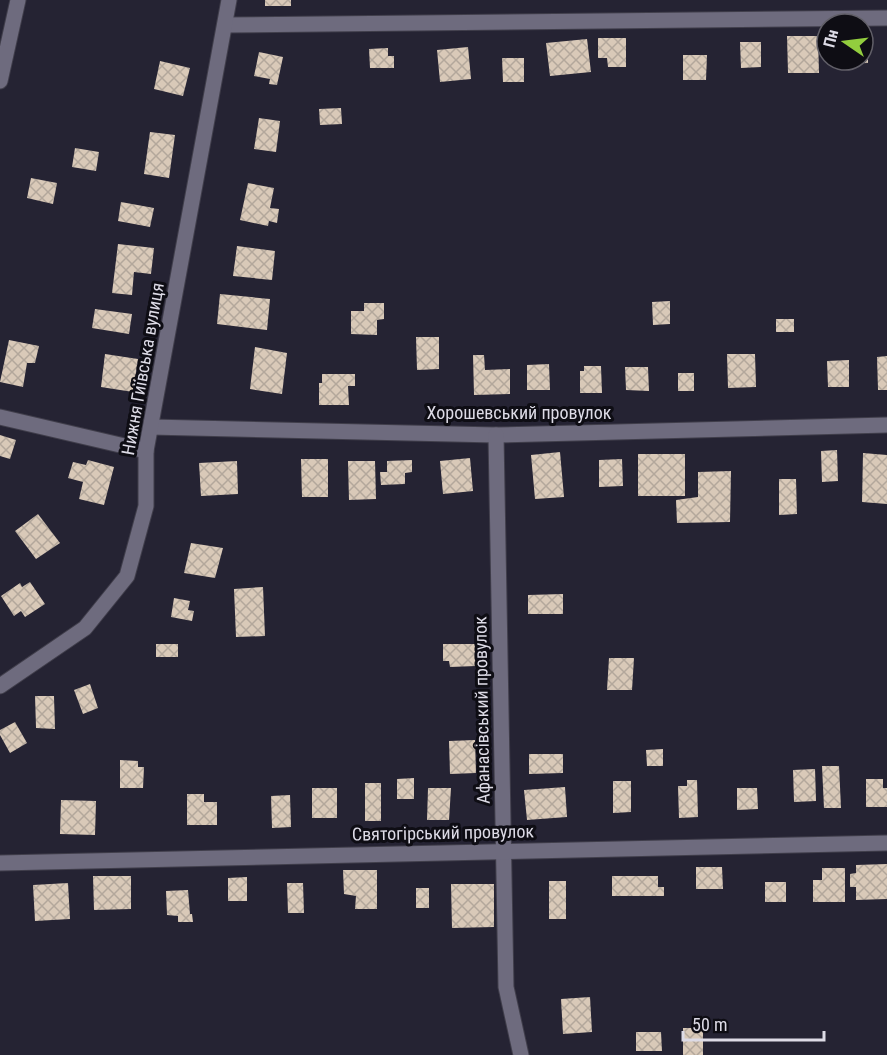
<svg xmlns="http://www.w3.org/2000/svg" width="887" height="1055" font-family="'Roboto Condensed',sans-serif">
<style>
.building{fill:url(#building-cross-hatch)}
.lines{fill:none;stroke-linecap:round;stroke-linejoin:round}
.minor-casing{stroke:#403e4b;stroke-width:17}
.minor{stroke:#6e6b7e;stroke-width:15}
.labels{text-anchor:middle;stroke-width:6;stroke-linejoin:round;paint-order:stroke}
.street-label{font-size:18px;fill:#dddbe6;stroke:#0e0d14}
</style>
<defs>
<pattern id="building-cross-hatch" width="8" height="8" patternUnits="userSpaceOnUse" patternTransform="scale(1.5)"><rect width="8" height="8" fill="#d9c9b8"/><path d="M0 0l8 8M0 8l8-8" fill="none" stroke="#b3a79b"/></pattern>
</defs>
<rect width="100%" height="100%" fill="#252333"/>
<g class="building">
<rect x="265" y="0" width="26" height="6"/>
<path d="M 787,36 L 818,36 L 819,73 L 788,73 Z"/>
<path d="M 598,38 L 626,38 L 626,67 L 608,67 L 607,58 L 598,58 Z"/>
<path d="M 863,38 L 868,38 L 868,63 L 832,64 L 832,60 L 863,60 Z"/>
<path d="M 587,39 L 591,72 L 550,76 L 546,43 Z"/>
<path d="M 740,42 L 761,42 L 761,67 L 741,68 Z"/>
<path d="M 468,47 L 471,79 L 440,82 L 437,50 Z"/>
<path d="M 388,48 L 388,56 L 394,56 L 394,68 L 370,68 L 369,49 Z"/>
<path d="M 259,52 L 283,57 L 277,85 L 269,84 L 270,79 L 254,76 Z"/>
<path d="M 683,55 L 707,55 L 706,80 L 683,80 Z"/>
<path d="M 502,58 L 524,58 L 524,82 L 503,82 Z"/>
<path d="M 160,61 L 190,68 L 183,96 L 154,89 Z"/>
<path d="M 341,108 L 342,124 L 320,125 L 319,109 Z"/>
<path d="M 259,118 L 280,121 L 276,152 L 254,149 Z"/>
<path d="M 150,132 L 175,135 L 169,178 L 144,174 Z"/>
<path d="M 75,148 L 99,152 L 96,171 L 72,167 Z"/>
<path d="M 31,178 L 57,183 L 53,204 L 27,198 Z"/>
<path d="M 248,183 L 274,188 L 270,208 L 279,209 L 277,223 L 269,221 L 268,226 L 240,220 Z"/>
<path d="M 121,202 L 154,208 L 150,227 L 118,221 Z"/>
<path d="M 118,244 L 154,248 L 151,274 L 134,272 L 132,295 L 112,293 Z"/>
<path d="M 237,246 L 275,251 L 272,280 L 233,276 Z"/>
<path d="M 220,294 L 270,299 L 267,330 L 217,324 Z"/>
<path d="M 670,301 L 670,324 L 653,325 L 652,302 Z"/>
<path d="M 364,303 L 384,303 L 384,319 L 377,320 L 377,335 L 351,334 L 351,311 L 364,311 Z"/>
<path d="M 95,309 L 132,314 L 129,334 L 92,328 Z"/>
<rect x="776" y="319" width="18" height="13"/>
<path d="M 416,337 L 439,337 L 439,369 L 417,370 Z"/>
<path d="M 9,340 L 39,346 L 35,363 L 27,363 L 23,387 L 0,382 Z"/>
<path d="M 255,347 L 287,353 L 282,394 L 250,389 Z"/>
<path d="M 105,354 L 138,359 L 133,392 L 101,387 Z"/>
<path d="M 727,354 L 755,354 L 756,387 L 728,388 Z"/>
<path d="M 473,355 L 484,355 L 485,370 L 510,369 L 510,394 L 474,395 Z"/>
<path d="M 887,356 L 887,390 L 878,390 L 877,357 Z"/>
<path d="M 849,360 L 849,387 L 828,387 L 827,361 Z"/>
<path d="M 549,364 L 550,390 L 527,390 L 527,365 Z"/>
<path d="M 584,366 L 601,366 L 602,393 L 580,393 L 580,371 L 584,371 Z"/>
<path d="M 625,367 L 648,367 L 649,391 L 626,390 Z"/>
<rect x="678" y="373" width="16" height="18"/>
<path d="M 322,374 L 355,374 L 355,386 L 348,386 L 349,405 L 319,405 L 319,383 L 322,383 Z"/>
<path d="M 0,435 L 16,440 L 10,459 L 0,456 Z"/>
<path d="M 837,450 L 838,481 L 822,482 L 821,451 Z"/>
<path d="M 560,452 L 564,497 L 535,499 L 531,455 Z"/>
<path d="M 863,453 L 887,455 L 887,504 L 862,502 Z"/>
<rect x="638" y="454" width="47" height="42"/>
<path d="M 470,458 L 473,491 L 443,494 L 440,461 Z"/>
<path d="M 301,459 L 328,459 L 328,497 L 302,497 Z"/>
<path d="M 622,459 L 623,486 L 599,487 L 599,460 Z"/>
<path d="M 88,460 L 114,467 L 104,505 L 79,499 L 83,482 L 68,478 L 73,462 L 86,465 Z"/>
<path d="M 412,460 L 412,472 L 405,473 L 405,484 L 381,485 L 380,472 L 387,472 L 387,461 Z"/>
<path d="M 237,461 L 238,494 L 201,496 L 199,463 Z"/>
<path d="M 348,461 L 375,461 L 376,499 L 349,500 Z"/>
<path d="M 731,471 L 730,522 L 677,523 L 676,500 L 698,497 L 698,472 Z"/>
<path d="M 779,479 L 796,479 L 797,514 L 779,515 Z"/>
<path d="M 38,514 L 60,543 L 36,559 L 15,531 Z"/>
<path d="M 191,543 L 223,548 L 215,578 L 184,573 Z"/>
<path d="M 30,582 L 45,604 L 25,617 L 21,611 L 14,616 L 1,596 L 20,583 L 22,587 Z"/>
<path d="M 263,587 L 265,636 L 236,637 L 234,589 Z"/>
<path d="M 563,594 L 563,614 L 528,614 L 528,595 Z"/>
<path d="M 174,598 L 190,601 L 188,610 L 194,611 L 192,621 L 171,617 Z"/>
<rect x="156" y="644" width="22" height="13"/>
<path d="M 443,644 L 475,644 L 476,666 L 450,667 L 449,661 L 443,661 Z"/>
<path d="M 609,658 L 634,658 L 632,690 L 607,690 Z"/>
<path d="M 90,684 L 98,708 L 83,714 L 74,690 Z"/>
<path d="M 35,696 L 54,696 L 55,729 L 36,728 Z"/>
<path d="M 15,722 L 27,743 L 10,753 L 0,735 L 0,730 Z"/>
<path d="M 475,740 L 476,773 L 450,774 L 449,741 Z"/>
<path d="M 663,749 L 663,766 L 647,766 L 646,750 Z"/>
<path d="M 529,754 L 563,754 L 563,773 L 529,774 Z"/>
<path d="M 120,760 L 138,761 L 138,767 L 144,767 L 143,788 L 120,788 Z"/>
<path d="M 822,766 L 839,766 L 841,808 L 824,808 Z"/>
<path d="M 815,769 L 816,801 L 794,802 L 793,770 Z"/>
<path d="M 414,778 L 414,799 L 397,799 L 397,779 Z"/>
<path d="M 866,779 L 883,779 L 883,788 L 887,788 L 887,807 L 866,807 Z"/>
<path d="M 687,780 L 697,780 L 698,817 L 679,818 L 678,786 L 687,786 Z"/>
<path d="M 613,781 L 631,781 L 631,812 L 613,813 Z"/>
<rect x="365" y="783" width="16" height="38"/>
<path d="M 565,787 L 567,817 L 527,820 L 524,790 Z"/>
<rect x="312" y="788" width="25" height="30"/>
<path d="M 428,788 L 451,788 L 449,820 L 427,820 Z"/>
<path d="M 737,788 L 757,788 L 758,809 L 737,810 Z"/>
<path d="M 187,794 L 204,794 L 204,802 L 217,802 L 217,825 L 187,825 Z"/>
<path d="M 290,795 L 291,827 L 272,828 L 271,796 Z"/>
<path d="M 61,800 L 96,801 L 95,835 L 60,834 Z"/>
<path d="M 887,864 L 887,899 L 856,900 L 856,887 L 850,887 L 850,874 L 856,873 L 856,865 Z"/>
<path d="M 696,867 L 722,867 L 723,889 L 696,889 Z"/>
<path d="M 822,868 L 845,868 L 845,902 L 813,902 L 813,880 L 822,880 Z"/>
<path d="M 343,870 L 377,870 L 377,909 L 355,909 L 356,896 L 344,894 Z"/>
<path d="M 93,876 L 131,876 L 131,909 L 94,910 Z"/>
<path d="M 612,876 L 658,876 L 658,887 L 664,887 L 664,896 L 612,896 Z"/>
<path d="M 247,877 L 247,901 L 228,901 L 228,878 Z"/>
<rect x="549" y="881" width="17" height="38"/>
<rect x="765" y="882" width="21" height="20"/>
<path d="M 68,883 L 70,919 L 35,921 L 33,885 Z"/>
<path d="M 287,883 L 303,883 L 304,913 L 288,913 Z"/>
<path d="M 451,884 L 494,884 L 494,927 L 452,928 Z"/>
<rect x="416" y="888" width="13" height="20"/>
<path d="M 188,890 L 190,914 L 192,914 L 193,922 L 178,922 L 178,916 L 167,915 L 166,891 Z"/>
<path d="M 590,997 L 592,1032 L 563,1034 L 561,999 Z"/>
<rect x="683" y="1028" width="20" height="27"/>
<path d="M 636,1032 L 661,1032 L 662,1051 L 636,1051 Z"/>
</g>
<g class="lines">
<defs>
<g id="minor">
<path d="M 225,25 L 887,18"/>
<path d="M 0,81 L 18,0"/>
<path d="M 0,417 L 146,451"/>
<path d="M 151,427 L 496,435 L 887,425"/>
<path d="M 496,435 L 506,987 L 521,1055"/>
<path d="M 0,686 L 85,628 L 127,576 L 146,506 L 146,451 L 229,0"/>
<path d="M 0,863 L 887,843"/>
</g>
</defs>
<use href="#minor" class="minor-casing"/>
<use href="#minor" class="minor"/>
</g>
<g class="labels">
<g class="street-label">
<text transform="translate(143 369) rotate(-80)" y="6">Нижня Гиївська вулиця</text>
<text x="519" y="419">Хорошевський провулок</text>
<text transform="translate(482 710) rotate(-91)" y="6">Афанасівський провулок</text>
<text transform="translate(443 833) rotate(-1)" y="6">Святогірський провулок</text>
</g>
</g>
<g transform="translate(845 42) rotate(284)"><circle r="28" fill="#0e0d14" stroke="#615f68" stroke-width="1.5"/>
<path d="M0-4.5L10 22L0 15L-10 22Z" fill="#92cd3e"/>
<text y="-9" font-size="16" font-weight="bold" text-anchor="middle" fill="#dddbe6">Пн</text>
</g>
<path d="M683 1031v9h141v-9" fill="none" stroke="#dddbe6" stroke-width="3"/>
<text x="692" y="1031" font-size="18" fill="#dddbe6" stroke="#0e0d14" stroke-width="4.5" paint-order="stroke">50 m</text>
</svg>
